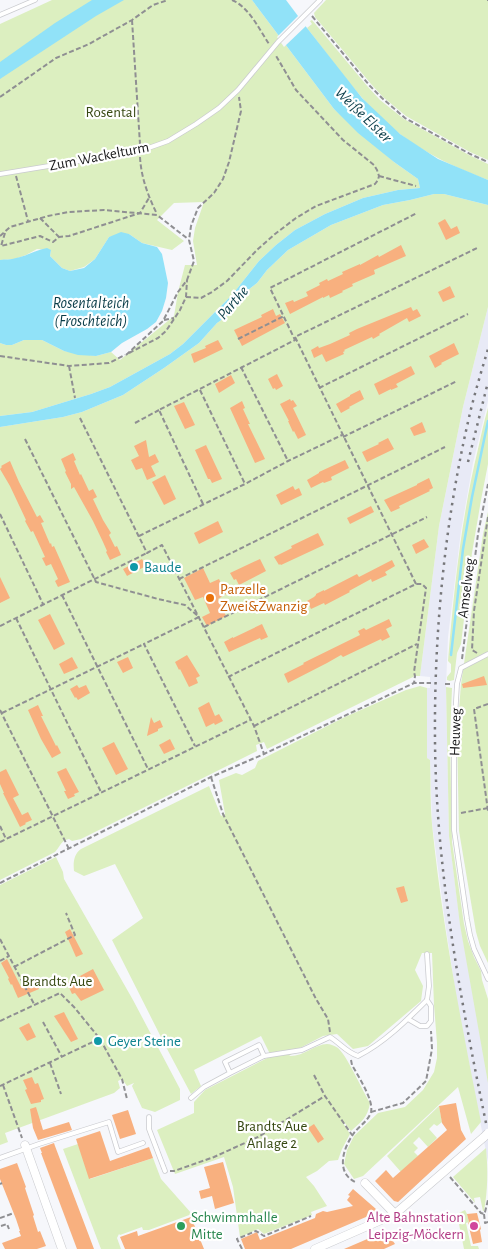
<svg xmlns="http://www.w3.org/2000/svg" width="488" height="1249" font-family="'Alegreya Sans',sans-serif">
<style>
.built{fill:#e8eaf6}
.green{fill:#dcefc0}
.water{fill:#91e2f8}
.pier{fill:#f6f7fb}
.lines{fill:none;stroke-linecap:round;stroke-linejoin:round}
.stream{stroke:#91e2f8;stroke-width:2.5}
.building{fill:#f8b07f}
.service-casing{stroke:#cacbcf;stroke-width:5.5}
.minor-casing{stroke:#cacbcf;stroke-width:9}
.path{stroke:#8f8f92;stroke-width:2;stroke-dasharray:5 2.5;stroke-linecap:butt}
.service{stroke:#fff;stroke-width:4}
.minor{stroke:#fff;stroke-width:8}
.rail{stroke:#77777a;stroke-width:2.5;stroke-dasharray:2.5 5;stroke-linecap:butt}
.minor-bridge-casing{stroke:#cacbcf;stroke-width:9;stroke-linecap:butt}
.minor-bridge{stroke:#fff;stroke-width:8}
.culture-dot{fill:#0f9aa8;stroke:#fff;stroke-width:2}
.food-dot{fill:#e8710a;stroke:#fff;stroke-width:2}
.leisure-dot{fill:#2e9e5b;stroke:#fff;stroke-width:2}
.hotel-dot{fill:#d1479c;stroke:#fff;stroke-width:2}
.labels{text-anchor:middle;stroke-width:4.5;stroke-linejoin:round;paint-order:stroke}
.park-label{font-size:15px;fill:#374912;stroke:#fff}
.street-label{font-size:15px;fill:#1a1a1c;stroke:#fff}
.culture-label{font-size:15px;fill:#0d838f;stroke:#fff;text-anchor:start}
.food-label{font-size:15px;fill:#c56008;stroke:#fff;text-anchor:start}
.leisure-label{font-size:15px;fill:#27864d;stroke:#fff;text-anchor:start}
.hotel-label{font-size:15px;fill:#b23c85;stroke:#fff;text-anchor:end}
.water-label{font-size:16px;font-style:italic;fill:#0a3d49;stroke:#fff}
</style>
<rect width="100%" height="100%" fill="#f6f7fb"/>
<path class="built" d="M 488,307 L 488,401 L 473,463 L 461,531 L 448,637 L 446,687 L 449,836 L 460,923 L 488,1075 L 488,1162 L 457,1002 L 445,922 L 432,823 L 430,760 L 427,758 L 427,688 L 430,688 L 430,677 L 420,676 L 439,526 L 463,407 Z"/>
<g class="green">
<path d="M 52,0 L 252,0 L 334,109 L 394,162 L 418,179 L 420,188 L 398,190 L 363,198 L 325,214 L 295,230 L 276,245 L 259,261 L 232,295 L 183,344 L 170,354 L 110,387 L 91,394 L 32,412 L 0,416 L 0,343 L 6,345 L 12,345 L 24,340 L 42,340 L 64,351 L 96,356 L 111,352 L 120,360 L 174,316 L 178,292 L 185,265 L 197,265 L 193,241 L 195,228 L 204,202 L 174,203 L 157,220 L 184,241 L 172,250 L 142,243 L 129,234 L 109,237 L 95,259 L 84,267 L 70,271 L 62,268 L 50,256 L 51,250 L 37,249 L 26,255 L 15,259 L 0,260 L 0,24 Z"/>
<path d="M 326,0 L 488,0 L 488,160 L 470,152 L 406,116 L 383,97 L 371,84 L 315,17 L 314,13 Z"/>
<path d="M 312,20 L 368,87 L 380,100 L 404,119 L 469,155 L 488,164 L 488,180 C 457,168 427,155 400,134 C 363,105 336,65 307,28 L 312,24 L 310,21 Z"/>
<path d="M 434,194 L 444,194 L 488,205 L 488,307 L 463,407 L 439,526 L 420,676 L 415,676 L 267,749 L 264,742 L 256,745 L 257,751 L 81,839 L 72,841 L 69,839 C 61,840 60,847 55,852 L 0,880 L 0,427 L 63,417 L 82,412 L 123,395 L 164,368 L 199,343 L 217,323 L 230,314 L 248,290 L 257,283 L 267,270 L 288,250 L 331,225 L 383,205 L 410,200 Z"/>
<path d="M 488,408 L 488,464 L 481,500 L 472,553 L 461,644 L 457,653 L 454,679 L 454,680 L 450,681 L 447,680 L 447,677 L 451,672 L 451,664 L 448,661 C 454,590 461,519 478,449 C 481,436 484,421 488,408 Z"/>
<path d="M 488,512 L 488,963 L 480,946 L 476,932 L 459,831 L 457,736 L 461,684 L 483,534 Z"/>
<path d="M 420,686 L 427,688 L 427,758 L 430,760 C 431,781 430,803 432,824 C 442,924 461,1023 481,1122 L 471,1134 L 458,1087 L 363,1176 L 354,1179 L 344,1164 L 347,1150 L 354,1136 L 378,1113 L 405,1107 L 423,1090 L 434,1072 L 437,1058 L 437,1043 L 434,1005 L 432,953 L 422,953 L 415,970 L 423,986 L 421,1001 L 368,1046 L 353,1049 L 337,1034 L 323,1036 L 300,1048 L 289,1056 C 303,1057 315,1044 327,1044 C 330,1044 335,1046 338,1048 C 348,1057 362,1090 370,1103 C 368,1117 361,1122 351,1131 L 344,1122 L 343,1123 L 350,1134 L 342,1149 L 338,1160 L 329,1161 L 317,1171 L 306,1177 L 314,1186 L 327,1206 L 311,1212 L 312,1215 L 264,1234 L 258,1229 L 240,1237 L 233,1187 L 224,1157 L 175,1174 L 157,1130 L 194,1113 L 194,1102 L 205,1090 L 271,1056 L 261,1036 L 194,1070 L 201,1086 L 191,1094 L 166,1047 L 112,940 L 143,918 L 115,864 L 84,876 L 74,871 C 73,862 74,854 81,849 L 209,786 L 221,816 L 225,814 L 219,780 L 236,773 L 242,775 L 255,768 L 258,761 L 345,717 L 406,690 Z"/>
<path d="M 446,687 L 452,688 L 450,738 L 452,842 L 464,924 L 468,941 L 474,957 L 481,971 L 482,980 L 488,999 L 488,1083 L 460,925 L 449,836 Z"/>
<path d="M 56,857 L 63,872 L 64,879 L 133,1000 L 180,1089 L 180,1100 L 155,1112 L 142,1108 L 132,1086 L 134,1083 L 127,1086 L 122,1079 L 118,1081 L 120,1088 L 114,1093 L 5,1133 L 8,1142 L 0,1145 L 0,885 Z"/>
<path d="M 439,1106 L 442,1122 L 437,1126 L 434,1124 L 429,1129 L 437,1138 L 428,1147 L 419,1137 L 413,1143 L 418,1148 L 414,1152 L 418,1156 L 401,1172 L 387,1156 Z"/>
<path d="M 78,1144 L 90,1179 L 153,1158 L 161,1179 L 192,1214 L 149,1230 L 143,1230 L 142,1227 L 120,1235 L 119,1234 L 117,1238 L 121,1249 L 101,1249 L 63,1149 Z"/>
<path d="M 486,1148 C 488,1170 488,1189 484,1211 L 483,1211 L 480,1197 L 474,1198 L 475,1203 L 453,1177 Z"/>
<path d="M 465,1210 L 467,1214 L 469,1222 L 466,1223 L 471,1246 L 478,1246 L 479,1249 L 464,1249 L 457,1214 Z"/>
</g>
<g class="water">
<path d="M 92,0 L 124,0 L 96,16 L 0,79 L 0,62 L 55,23 Z"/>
<path d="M 252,0 L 286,0 L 307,28 L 362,98 L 400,134 L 438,159 L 488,180 L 488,205 L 444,194 L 434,194 L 410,200 L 383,205 L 331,225 L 288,250 L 267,270 L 257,283 L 248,290 L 230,314 L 217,323 L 199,343 L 164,368 L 123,395 L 82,412 L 63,417 L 0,427 L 0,416 L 32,412 L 91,394 L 110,387 L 170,354 L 183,344 L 232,295 L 259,261 L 276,245 L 295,230 L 325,214 L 363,198 L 398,190 L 420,188 L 418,179 L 394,162 L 358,133 L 334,109 Z"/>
<path d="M 121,232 L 129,234 L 142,243 L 157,247 L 162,254 L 168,283 L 166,298 L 162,311 L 156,322 L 147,329 L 122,343 L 111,352 L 96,356 L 78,355 L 64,351 L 42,340 L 24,340 L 12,345 L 6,345 L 0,343 L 0,260 C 5,259 11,260 16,258 C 27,256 36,250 47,248 L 51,250 L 50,256 L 62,268 L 70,271 L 84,268 L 95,259 L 109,237 Z"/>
</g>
<path class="pier" d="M 300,14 L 307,25 L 284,47 L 277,37 Z"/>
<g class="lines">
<path class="stream" d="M 451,655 L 463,549 L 472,497 L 488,421"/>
</g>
<g class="building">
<path d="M 445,219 L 451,229 L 457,226 L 460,233 L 446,240 L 438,223 Z"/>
<path d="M 401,245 L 406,256 L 374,270 L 375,274 L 352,284 L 353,286 L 342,291 L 343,292 L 330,298 L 329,295 L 323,298 L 323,297 L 290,314 L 285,303 L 293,300 L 294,302 L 308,296 L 306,292 L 320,285 L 319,283 L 327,279 L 328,281 L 343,274 L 342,272 L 360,264 L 360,265 L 378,255 L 379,257 Z"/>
<path d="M 450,286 L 455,297 L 443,302 L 438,292 Z"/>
<path d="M 411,307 L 413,311 L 417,309 L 421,316 L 409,322 L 407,318 L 379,334 L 380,335 L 373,339 L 372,337 L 344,350 L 345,351 L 343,352 L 344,354 L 326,362 L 322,354 L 314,358 L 311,350 L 318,346 L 319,348 L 330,344 L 350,335 L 349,333 L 357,329 Z"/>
<path d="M 273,309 L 276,316 L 280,314 L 285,323 L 242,346 L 234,330 L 262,317 L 261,315 Z"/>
<path d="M 218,340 L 223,349 L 194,363 L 191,354 L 206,348 L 205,346 Z"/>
<path d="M 454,343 L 459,354 L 441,363 L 442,364 L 435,368 L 429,356 Z"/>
<path d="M 411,366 L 415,374 L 396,384 L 398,387 L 391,390 L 391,389 L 379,395 L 374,384 Z"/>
<path d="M 277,374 L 283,386 L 276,390 L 275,388 L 273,389 L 268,379 Z"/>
<path d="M 231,375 L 235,383 L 219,393 L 215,384 Z"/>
<path d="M 360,390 L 364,399 L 349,407 L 350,408 L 341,413 L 336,404 L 350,396 L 350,395 Z"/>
<path d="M 290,399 L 291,401 L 293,400 L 297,406 L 293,408 L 306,435 L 298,439 L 294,431 L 293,432 L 288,421 L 289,421 L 280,404 Z"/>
<path d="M 242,401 L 245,408 L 243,409 L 250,424 L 248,424 L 265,459 L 255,463 L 230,408 Z"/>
<path d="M 184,402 L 195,425 L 185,429 L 174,406 Z"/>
<path d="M 422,422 L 426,432 L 414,436 L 410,428 Z"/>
<path d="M 388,438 L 394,449 L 367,462 L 362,452 L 379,444 L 378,443 Z"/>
<path d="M 146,440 L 149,457 L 155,454 L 159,462 L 151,466 L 156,476 L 147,480 L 142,468 L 136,470 L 131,460 L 139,456 L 134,446 Z"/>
<path d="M 206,445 L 222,479 L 212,483 L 210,479 L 208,479 L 195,450 Z"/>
<path d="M 73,453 L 76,460 L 74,461 L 80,475 L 81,474 L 89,491 L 93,489 L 97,497 L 93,499 L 103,520 L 111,533 L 109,535 L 115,547 L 117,546 L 121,555 L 110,560 L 106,552 L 107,551 L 103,542 L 93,521 L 74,487 L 71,489 L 71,484 L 65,472 L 66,471 L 61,459 Z"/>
<path d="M 345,460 L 349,468 L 331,477 L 332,480 L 324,483 L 323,482 L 311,488 L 307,480 L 319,473 L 319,472 Z"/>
<path d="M 10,461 L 19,482 L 37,517 L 40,515 L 44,522 L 41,523 L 50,544 L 51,543 L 52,547 L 54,546 L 70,582 L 58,587 L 55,581 L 58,579 L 51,564 L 46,566 L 42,558 L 45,557 L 33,531 L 31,532 L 25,521 L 26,520 L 10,486 L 0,469 L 2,467 L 1,466 Z"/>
<path d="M 165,475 L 176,499 L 164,505 L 152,482 Z"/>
<path d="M 429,478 L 433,488 L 429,490 L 430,491 L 399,506 L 400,508 L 391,512 L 384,500 L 417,485 L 417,484 Z"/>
<path d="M 293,486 L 295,490 L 299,488 L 302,495 L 281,505 L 276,495 Z"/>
<path d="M 371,506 L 374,512 L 350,524 L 347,518 Z"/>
<path d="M 218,521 L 223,532 L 199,544 L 194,533 Z"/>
<path d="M 318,533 L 324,545 L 281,565 L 280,564 L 279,565 L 274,557 L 292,548 L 291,546 Z"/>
<path d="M 424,539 L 429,547 L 416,554 L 412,545 Z"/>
<path d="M 142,559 L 146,566 L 127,576 L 123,569 Z"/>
<path d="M 260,559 L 266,571 L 239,585 L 236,579 L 234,580 L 230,573 Z"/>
<path d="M 392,560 L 395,566 L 385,572 L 387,575 L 372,582 L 371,579 L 349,591 L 350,592 L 325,605 L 324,603 L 311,609 L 307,601 L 314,597 L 316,595 L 316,594 L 324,590 L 324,591 L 357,574 L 359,577 Z"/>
<path d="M 203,568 L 210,583 L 219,579 L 226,594 L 218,599 L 226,616 L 207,626 L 202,617 L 210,613 L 203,597 L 195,600 L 184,578 Z"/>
<path d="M 0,577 L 10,598 L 0,603 Z"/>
<path d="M 50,614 L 65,644 L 54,650 L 38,620 Z"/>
<path d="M 389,619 L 392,626 L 386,629 L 390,637 L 382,641 L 381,639 L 343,657 L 341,655 L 327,663 L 288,683 L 284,674 L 304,664 L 303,663 L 360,635 L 358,631 L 364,628 L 366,630 Z"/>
<path d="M 262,624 L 268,637 L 261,640 L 260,638 L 229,652 L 224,642 L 233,637 L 233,638 Z"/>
<path d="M 187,655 L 200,676 L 196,678 L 198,683 L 189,687 L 180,669 L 179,670 L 175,662 Z"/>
<path d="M 72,657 L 78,668 L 64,674 L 59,664 Z"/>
<path d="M 128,657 L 133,668 L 123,673 L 117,662 Z"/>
<path d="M 484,676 L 487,685 L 463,688 L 462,684 Z"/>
<path d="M 77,685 L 79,688 L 86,685 L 90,693 L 78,700 L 76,697 L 75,698 L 70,689 Z"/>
<path d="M 209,702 L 215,716 L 219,714 L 223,721 L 215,725 L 214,723 L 206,727 L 198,708 Z"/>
<path d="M 38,705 L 43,716 L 41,716 L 56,746 L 57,745 L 61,753 L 52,758 L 41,739 L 28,710 Z"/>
<path d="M 151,717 L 154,723 L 160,720 L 163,727 L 158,729 L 158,731 L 147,736 Z"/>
<path d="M 170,739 L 175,749 L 164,754 L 159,745 Z"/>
<path d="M 114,742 L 128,769 L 116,775 L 102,748 Z"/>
<path d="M 66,768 L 79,792 L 74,794 L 75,796 L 68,799 L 64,791 L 66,791 L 57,772 Z"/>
<path d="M 6,769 L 19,795 L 13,798 L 22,815 L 28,812 L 32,820 L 25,823 L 26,824 L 20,827 L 3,793 L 4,793 L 0,784 L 0,772 Z"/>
<path d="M 404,886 L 408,901 L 401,903 L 396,888 Z"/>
<path d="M 70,929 L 83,954 L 76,957 L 65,932 Z"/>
<path d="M 7,959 L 21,987 L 34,980 L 39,989 L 18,998 L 14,989 L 12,984 L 11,985 L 8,979 L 9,978 L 1,963 Z"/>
<path d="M 93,969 L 104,990 L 81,1001 L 75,993 L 72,994 L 67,983 Z"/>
<path d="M 64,1012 L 78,1039 L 71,1042 L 54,1016 Z"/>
<path d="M 29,1023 L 36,1037 L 27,1041 L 19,1028 Z"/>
<path d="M 32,1077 L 35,1084 L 38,1083 L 44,1099 L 41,1100 L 41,1102 L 31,1104 L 25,1090 L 27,1089 L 23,1080 Z"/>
<path d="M 456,1103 L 461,1130 L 466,1139 L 398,1202 L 394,1201 L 375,1181 L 386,1170 L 393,1178 L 447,1130 L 442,1123 L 439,1106 Z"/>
<path d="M 36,1107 L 43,1130 L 69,1122 L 72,1130 L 38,1140 L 33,1128 L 30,1109 Z"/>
<path d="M 128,1110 L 136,1134 L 120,1139 L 112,1115 Z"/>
<path d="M 314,1124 L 324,1139 L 318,1143 L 308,1128 Z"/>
<path d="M 100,1131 L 110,1161 L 149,1147 L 153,1158 L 89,1179 L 76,1139 Z"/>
<path d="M 54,1143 L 55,1146 L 94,1249 L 77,1249 L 41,1153 L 42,1153 L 40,1148 Z"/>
<path d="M 223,1162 L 234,1203 L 215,1209 L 212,1196 L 201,1199 L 199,1191 L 210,1188 L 204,1167 Z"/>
<path d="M 17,1163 L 26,1187 L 25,1188 L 34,1215 L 33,1216 L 38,1232 L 40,1231 L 46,1246 L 37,1249 L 5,1249 L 2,1243 L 21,1236 L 19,1231 L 20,1231 L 16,1219 L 0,1179 L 0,1169 Z"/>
<path d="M 353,1189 L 376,1209 L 373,1214 L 291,1249 L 245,1249 L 241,1239 L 257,1232 L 260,1240 L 315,1218 L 316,1214 L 323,1211 L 327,1212 L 353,1206 L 347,1200 L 350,1196 L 348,1195 Z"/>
<path d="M 477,1213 L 481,1229 L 480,1230 L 482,1242 L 473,1244 L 468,1223 L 469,1222 L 467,1214 Z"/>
<path d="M 191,1217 L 204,1249 L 125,1249 L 120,1237 L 137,1231 L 138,1236 Z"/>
<path d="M 386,1231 L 395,1244 L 384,1249 L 344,1249 Z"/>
</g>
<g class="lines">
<defs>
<g id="service">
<path d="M 0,15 L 35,0"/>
<path d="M 0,174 L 140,151 L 168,141 L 196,124 L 219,108 L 238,90 L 278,42 L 320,0"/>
<path d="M 488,654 L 461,668 L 457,684 L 454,736 L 454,830 L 467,919 L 470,935 L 474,949 L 488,979"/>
<path d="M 408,1019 L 420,1026 L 427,1026 L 431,1021 L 431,1006 L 427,1000 L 429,986 L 427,954"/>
<path d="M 264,1056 L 302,1050 L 330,1037 C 341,1044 346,1052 358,1056 C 384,1043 406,1021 427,1000"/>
<path d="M 191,1098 L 204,1087 L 230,1073 L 225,1062 L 259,1045 L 264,1056 L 230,1073"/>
<path d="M 149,1117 L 149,1129 L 165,1171"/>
<path d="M 0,1158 L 39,1144 L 109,1122 L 118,1152 L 143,1143"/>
</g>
<g id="minor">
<path d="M 25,1145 L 62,1249"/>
<path d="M 365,1183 L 395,1214"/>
<path d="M 315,1249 L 395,1214 L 484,1137"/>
</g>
</defs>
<use href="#service" class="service-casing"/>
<use href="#minor" class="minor-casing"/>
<g class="path">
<path d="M 232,0 C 249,7 259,29 269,44"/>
<path d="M 488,0 L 488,1"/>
<path d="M 312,16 L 370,86 L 382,98 L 405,118 L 470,154 L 488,162"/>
<path d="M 132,20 L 140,144"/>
<path d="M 0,97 L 56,58 L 89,44 L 132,20 L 153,5 L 168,0"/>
<path d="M 140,157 C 141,177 148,196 157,214"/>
<path d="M 16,176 L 28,221"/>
<path d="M 379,176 L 416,186"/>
<path d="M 40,218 L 59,237"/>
<path d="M 5,233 L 1,246 L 40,236 L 53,242 L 59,237 L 69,236 L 140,213 L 149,198"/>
<path d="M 0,236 L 10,227 L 48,216 L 68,212 L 104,210 L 157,215 L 188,239"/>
<path d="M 186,297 L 201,298 L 212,292 L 227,281 L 258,249 L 275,234 L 296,218 L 316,206 L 375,184 L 378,180 L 379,176 L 377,170 L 374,165 L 343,140 L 296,90 L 275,54"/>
<path d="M 164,320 L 174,318"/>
<path d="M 238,339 L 284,316"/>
<path d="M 129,353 L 158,338 L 166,331 L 180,310 L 186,297 L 187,280"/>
<path d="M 126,355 L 163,321 L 178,292 L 187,280 L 194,261 L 189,240 L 191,226 L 198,208 L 214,193 L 223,179 L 229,162 L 241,111 L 239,97"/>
<path d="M 0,356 L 69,366 L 109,363 L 125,355"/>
<path d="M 69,366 L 75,398"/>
<path d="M 241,367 L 288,461"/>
<path d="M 319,388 L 468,314"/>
<path d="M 200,390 L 245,484"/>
<path d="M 80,418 L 147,553 L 162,545 L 254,726 L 264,754"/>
<path d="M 135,423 L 159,410"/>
<path d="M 343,437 L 457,381"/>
<path d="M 25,439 L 96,582 L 158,599 L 185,605 L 199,617 L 144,644 L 195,746"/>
<path d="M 203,504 L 159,410 L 295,340 L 270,288 L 417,213"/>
<path d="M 0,514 L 43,604"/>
<path d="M 139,536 L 245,484 L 288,461 L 342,435"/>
<path d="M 179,579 L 445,447"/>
<path d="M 416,584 L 295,337 L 477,248"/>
<path d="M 62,595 L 148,769"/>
<path d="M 16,618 L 101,792"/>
<path d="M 0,626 L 147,553"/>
<path d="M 204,627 L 427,517"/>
<path d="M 477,653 L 472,650 L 474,611 L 488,517"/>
<path d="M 462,659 L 478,534 L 488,484"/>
<path d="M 228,677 L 416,584 L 422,584 L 426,588 L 414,672 L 415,676 L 414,683"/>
<path d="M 445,684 L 452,684"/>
<path d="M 488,704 L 474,709 L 488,811"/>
<path d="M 0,710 L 69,849"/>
<path d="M 2,713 L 144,644"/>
<path d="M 254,726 L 417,644"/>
<path d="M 211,777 L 223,814 L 316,999 L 328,1019 L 330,1032"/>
<path d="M 461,813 L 488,808"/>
<path d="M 0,826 L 6,839"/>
<path d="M 0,842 L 250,720"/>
<path d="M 0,883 L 211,777 L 264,754 L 414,683 L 431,683"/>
<path d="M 0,939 L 34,1004"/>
<path d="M 0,961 L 9,956"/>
<path d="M 14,967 L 75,935 L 66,913"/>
<path d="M 0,1021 L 60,993 L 74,1007 L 100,1039 L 122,1079 L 127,1099"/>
<path d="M 43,1022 L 62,1057"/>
<path d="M 351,1060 L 352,1065 C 358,1076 374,1100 371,1112 C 368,1122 357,1127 352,1136 C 342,1151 336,1174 357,1183"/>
<path d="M 50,1063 L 61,1094"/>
<path d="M 314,1075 L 325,1096 L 352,1135"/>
<path d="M 3,1085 L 22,1138"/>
<path d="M 0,1086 L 99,1039"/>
<path d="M 371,1112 L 403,1103 L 426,1081 L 432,1049 L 431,1031"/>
<path d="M 170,1171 L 174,1171 L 214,1157 L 258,1137 L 325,1096"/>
<path d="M 450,1177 L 481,1213 L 484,1214 L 485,1212 L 488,1200"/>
<path d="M 0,1184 L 2,1183"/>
<path d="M 484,1214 L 485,1223 L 488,1222"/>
<path d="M 0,1218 L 14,1213"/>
<path d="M 1,1226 L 7,1224 L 9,1229"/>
<path d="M 242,1249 L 237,1239 L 256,1231 L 264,1236 L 311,1216"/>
</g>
<use href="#service" class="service"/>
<use href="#minor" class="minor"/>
<g class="rail">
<path d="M 468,462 L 488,382"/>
<path d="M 486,1123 C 460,997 436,869 435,741 C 434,630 445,518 471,409 C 476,389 482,369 488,349"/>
</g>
<defs>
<path id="minor-bridge" d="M 484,1137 L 488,1133"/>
</defs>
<use href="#minor-bridge" class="minor-bridge-casing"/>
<use href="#minor-bridge" class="minor-bridge"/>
</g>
<g class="culture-dot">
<circle cx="134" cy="567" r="5"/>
<circle cx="98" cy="1041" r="5"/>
</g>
<circle class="food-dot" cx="210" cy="598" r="5"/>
<circle class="leisure-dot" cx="181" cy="1226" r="5"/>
<circle class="hotel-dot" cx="474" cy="1226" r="5"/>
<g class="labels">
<g class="park-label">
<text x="111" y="117">Rosental</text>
<text x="57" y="986">Brandts Aue</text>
<text x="272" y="1131">Brandts Aue<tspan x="272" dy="17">Anlage 2</tspan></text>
</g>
<g class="street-label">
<text transform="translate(99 156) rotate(-11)" y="5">Zum Wackelturm</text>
<text transform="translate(466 588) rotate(-83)" y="5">Amselweg</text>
<text transform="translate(455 732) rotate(-88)" y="5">Heuweg</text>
</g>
<g class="culture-label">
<text x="144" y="572">Baude</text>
<text x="108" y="1046">Geyer Steine</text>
</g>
<g class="food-label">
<text x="220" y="594">Parzelle<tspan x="220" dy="17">Zwei&amp;Zwanzig</tspan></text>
</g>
<g class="leisure-label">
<text x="191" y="1222">Schwimmhalle<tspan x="191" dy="17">Mitte</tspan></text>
</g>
<g class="hotel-label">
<text x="464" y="1222">Alte Bahnstation<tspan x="464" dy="17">Leipzig-Möckern</tspan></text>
</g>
<g class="water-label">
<text transform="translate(364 114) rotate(44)" y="6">Weiße Elster</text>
<text x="91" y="308">Rosentalteich<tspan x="91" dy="18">(Froschteich)</tspan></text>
<text transform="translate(232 302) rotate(-49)" y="6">Parthe</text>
</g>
</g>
</svg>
